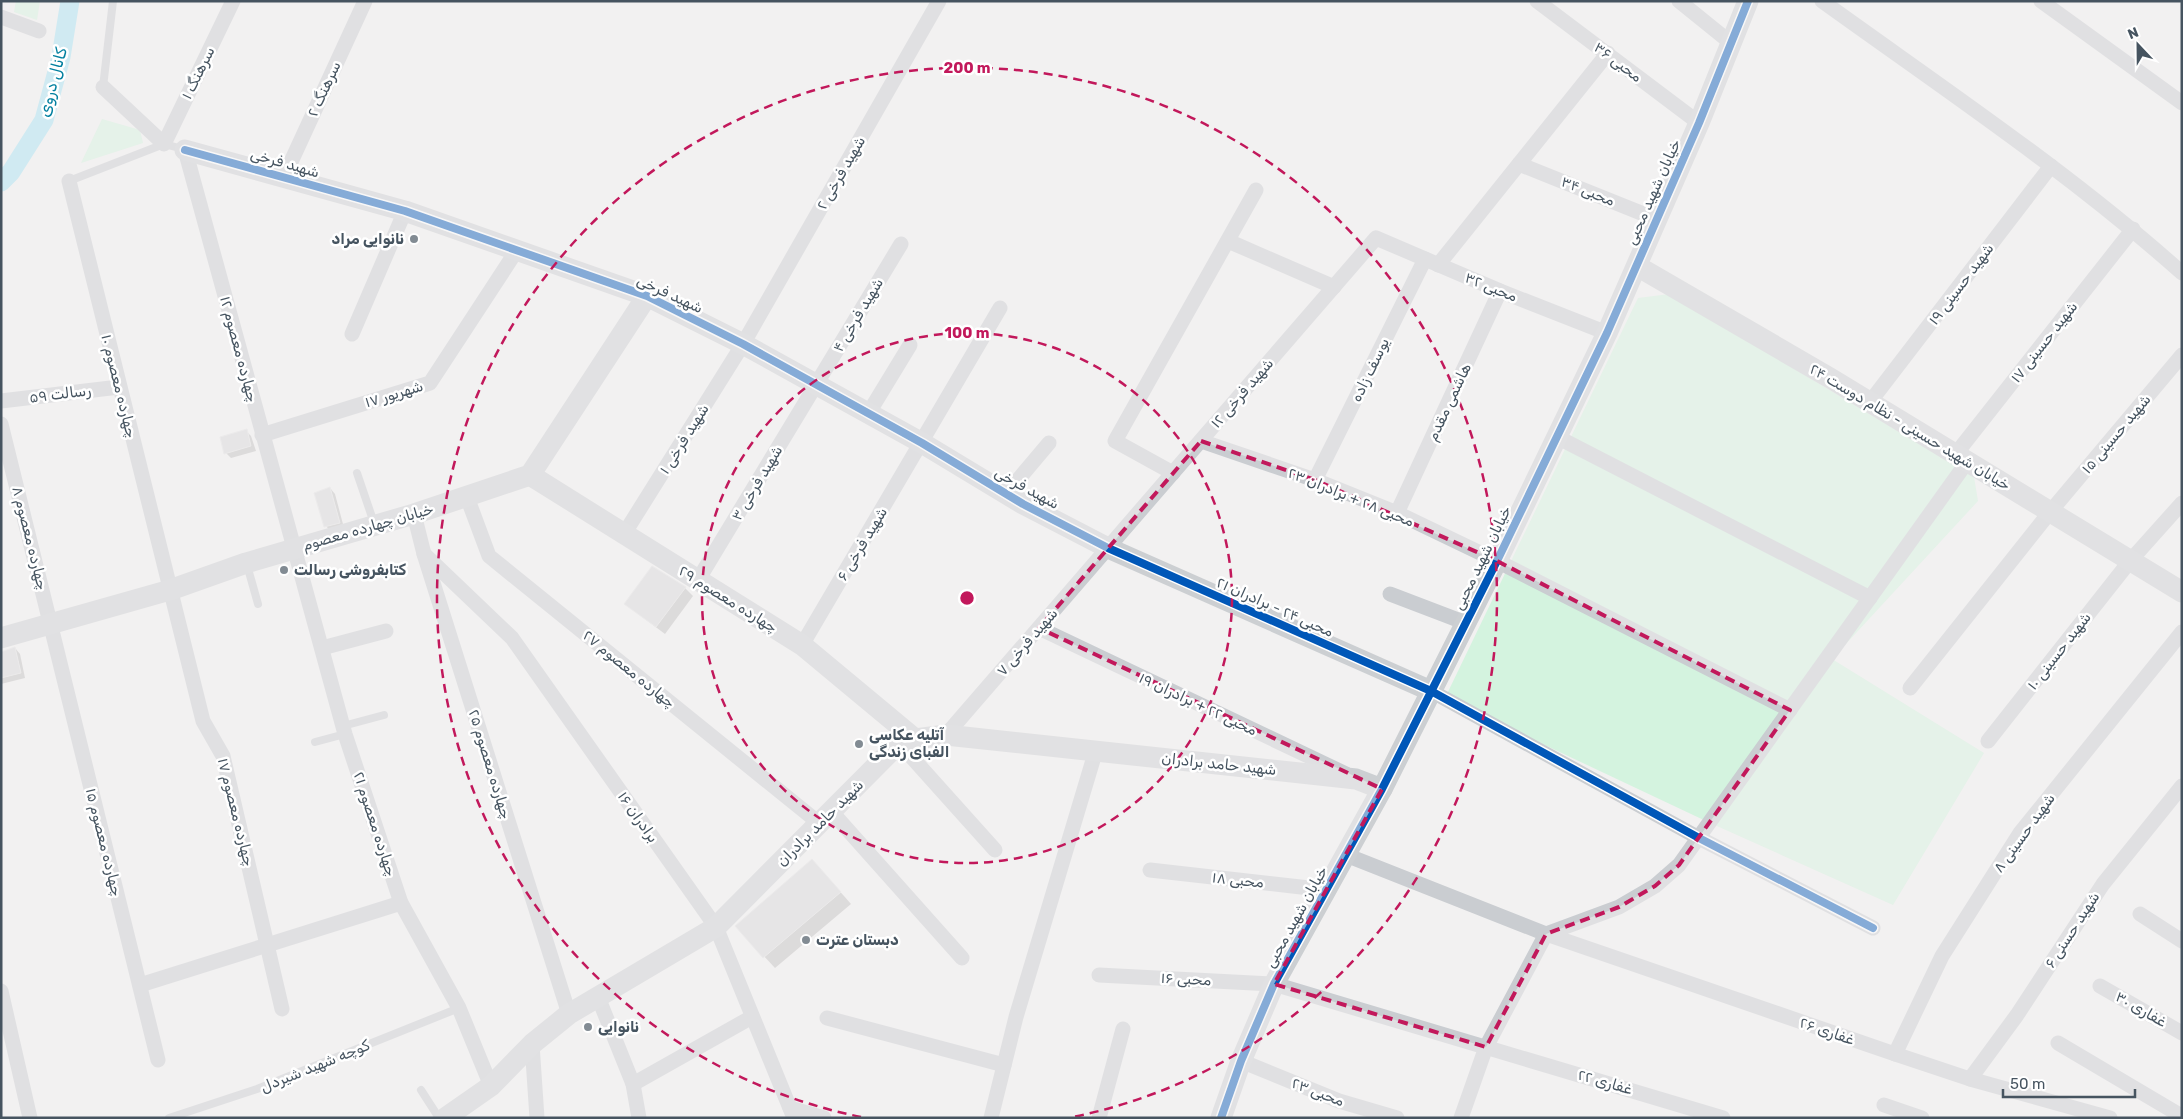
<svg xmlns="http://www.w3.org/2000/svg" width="2183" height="1119" font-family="Rubik,Vazirmatn,sans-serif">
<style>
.green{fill:#d4f3df}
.shadow{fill:#0003}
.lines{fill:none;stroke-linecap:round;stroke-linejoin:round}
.canal{stroke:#a6e3f3;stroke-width:19}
.building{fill:#d8d8da;stroke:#e3e3e4}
.lane{stroke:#cacdd1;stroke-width:8}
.street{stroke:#cacdd1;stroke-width:15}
.secondary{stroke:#cccfd2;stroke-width:21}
.cycleway-casing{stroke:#fff;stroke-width:11}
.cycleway{stroke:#0057b8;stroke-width:8}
.marked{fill:none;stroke:#c2185b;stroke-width:4;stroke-dasharray:10 6;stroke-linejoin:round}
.ring{fill:none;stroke:#c2185b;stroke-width:2.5;stroke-dasharray:9 6}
.poi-dot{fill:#828b93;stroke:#fff;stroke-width:2}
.labels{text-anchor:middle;stroke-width:5;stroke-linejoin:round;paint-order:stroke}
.street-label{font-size:15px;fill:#465460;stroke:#fff}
.poi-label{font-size:15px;font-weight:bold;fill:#465460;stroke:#fff;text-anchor:start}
.water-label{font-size:16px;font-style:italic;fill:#0380a0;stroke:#fff}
.centre{fill:#c2185b;stroke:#fff;stroke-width:2.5}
.ring-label{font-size:15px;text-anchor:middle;font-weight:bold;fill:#c2185b;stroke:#fff;stroke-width:5;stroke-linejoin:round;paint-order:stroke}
</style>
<rect width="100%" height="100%" fill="#f2f1f1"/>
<g class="green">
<path d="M 16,1 L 40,1 L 37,20 L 14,12 Z"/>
<path d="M 102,119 L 140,130 L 143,143 L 81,163 Z"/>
<path d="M 1670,294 L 1974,477 L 1978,501 L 1832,659 L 1984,753 L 1893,905 L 1708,822 L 1445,698 L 1638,298 Z"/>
</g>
<g class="shadow">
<path d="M 246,431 L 251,436 L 256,451 L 231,458 L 226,453 Z"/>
<path d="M 330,488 L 335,494 L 344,528 L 331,532 L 326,526 Z"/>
<path d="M 685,588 L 693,596 L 665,634 L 625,604 Z"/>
<path d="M 15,648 L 20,654 L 25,678 L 1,684 L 1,652 Z"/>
<path d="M 822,871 L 851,904 L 775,968 L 736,926 Z"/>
</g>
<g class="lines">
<path class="canal" d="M 1,182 L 11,172 L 44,120 L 61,57 L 70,1"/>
</g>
<g class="building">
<path d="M 247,429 L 251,446 L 224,454 L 220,437 Z"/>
<path d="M 330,487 L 340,523 L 324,527 L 314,493 Z"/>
<path d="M 652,566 L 686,587 L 656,627 L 624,604 Z"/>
<path d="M 15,647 L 21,673 L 1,678 L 1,652 Z"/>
<path d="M 812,859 L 841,892 L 763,958 L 735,926 Z"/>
</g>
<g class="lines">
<g class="lane">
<path d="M 103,87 L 113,1"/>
<path d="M 69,181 L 164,144 L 183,149"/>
<path d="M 357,473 L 374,523"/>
<path d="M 247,565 L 258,604"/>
<path d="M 343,726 L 384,715"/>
<path d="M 315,742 L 345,734"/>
<path d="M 421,1090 L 439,1118"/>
<path d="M 169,1118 L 257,1089 L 459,1008"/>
</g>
<g class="street">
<path d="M 1537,1 L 1699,123"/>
<path d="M 1679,1 L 1731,43"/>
<path d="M 1822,1 C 1944,89 2070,173 2182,273"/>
<path d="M 2041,1 L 2182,103"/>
<path d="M 1,17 L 39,31"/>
<path d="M 103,87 L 164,144 L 233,1"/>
<path d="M 185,150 L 345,734 L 401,903 L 459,1008 L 491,1086"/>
<path d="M 1519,164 L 1656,219"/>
<path d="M 284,177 L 365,1"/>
<path d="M 69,181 L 203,721 L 223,756 L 282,1009"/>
<path d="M 1228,241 L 1334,287"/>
<path d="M 1438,265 L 1608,53"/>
<path d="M 352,334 L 405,211"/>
<path d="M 1,401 L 119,387"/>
<path d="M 1870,402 L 2051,166"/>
<path d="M 868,414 L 910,345"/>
<path d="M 1,424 L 158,1060"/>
<path d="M 262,435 L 430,383 L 517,250"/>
<path d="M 1557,437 L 1870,598"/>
<path d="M 1201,441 L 1315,480 L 1397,513 L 1497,561 L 1790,710"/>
<path d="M 1955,455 L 2133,229"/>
<path d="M 1173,473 L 1115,441 L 1256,190"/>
<path d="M 1315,480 L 1425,259"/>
<path d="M 1006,494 L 1049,443"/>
<path d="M 467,497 L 489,556 L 819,823"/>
<path d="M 1397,513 L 1500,291"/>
<path d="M 414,514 L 424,554 L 569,1014"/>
<path d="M 624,534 L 743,344 L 939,1"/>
<path d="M 424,554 L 512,638 L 716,927 L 794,1118"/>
<path d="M 698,580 L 901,244"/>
<path d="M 1390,594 L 1466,623"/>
<path d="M 1039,628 L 1346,774"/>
<path d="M 802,645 L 1000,308"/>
<path d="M 322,648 L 386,631"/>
<path d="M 1910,688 L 2050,512 L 2182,355"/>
<path d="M 1431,691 L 1699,838 L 1873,928"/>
<path d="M 946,735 L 1376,238 L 1500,291 L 1607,333"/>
<path d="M 1988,741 L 2130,561 L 2182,503"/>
<path d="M 899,743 L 995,850"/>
<path d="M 831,811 L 962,958"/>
<path d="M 1346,855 L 1546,934 L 1895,1054 L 1970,1079 L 2110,1118"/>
<path d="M 1150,870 L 1327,890"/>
<path d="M 2140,914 L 2182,941"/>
<path d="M 1099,975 L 1274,984 L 1723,1118"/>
<path d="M 140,985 L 401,903"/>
<path d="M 2100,986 L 2182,1033"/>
<path d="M 1,991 L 30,1118"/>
<path d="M 598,997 L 633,1084 L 639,1118"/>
<path d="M 827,1018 L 1004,1065"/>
<path d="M 2058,1043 L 2178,1114"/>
<path d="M 532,1044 L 537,1118"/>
<path d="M 1895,1054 L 1942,956 L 2020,833 L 2182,632"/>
<path d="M 1241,1061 L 1339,1101 L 1397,1118"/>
<path d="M 1970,1079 L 2017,1015 L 2103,884 L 2182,786"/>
<path d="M 633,1084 L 752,1017"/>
<path d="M 1884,1105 L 1922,1118"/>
<path d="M 790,1108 L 824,1118"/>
<path d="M 991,1118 L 1016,1017 L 1096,750"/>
<path d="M 1099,1118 L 1123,1029"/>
<path d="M 1461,1118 L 1486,1047 L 1546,934 L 1619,907 L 1655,886 L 1679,865 L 1967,462"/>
</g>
<g class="secondary">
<path d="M 185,150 L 405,211 L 647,296 L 743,344 L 922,443 L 1023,504 L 1108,548 L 1431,691"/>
<path d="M 1637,266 L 1830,378 L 2182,592"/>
<path d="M 530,475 L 802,645 L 915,739"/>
<path d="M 1,638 L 170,590 L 246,563 L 414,514 L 530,475 L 647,296"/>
<path d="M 445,1118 L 491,1086 L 532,1044 L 569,1014 L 716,927 L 899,743 L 915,739 L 946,735 L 1356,779 L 1382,789"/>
<path d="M 1221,1118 L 1241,1061 L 1274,984 L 1382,789 L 1497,561 L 1607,333 L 1699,123 L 1748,1"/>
</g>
<defs>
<g id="cycleway">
<path d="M 185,150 L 405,211 L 647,296 L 743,344 L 922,443 L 1023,504 L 1108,548 L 1431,691 L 1699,838 L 1873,928"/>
<path d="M 1221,1118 L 1241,1061 L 1274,984 L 1382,789 L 1497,561 L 1607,333 L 1699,123 L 1748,1"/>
</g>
</defs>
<use href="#cycleway" class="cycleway-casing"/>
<use href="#cycleway" class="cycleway"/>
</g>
<path d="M0 0H2183V1119H0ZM 1201,441 L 1315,480 L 1497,561 L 1790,710 L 1679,865 L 1655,886 L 1619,907 L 1546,934 L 1486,1047 L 1274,984 L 1382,789 L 1039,628 Z" fill="#f2f1f1" fill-opacity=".55" fill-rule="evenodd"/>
<path class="marked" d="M 1201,441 L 1315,480 L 1497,561 L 1790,710 L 1679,865 L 1655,886 L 1619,907 L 1546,934 L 1486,1047 L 1274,984 L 1382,789 L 1039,628 Z"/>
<g class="ring">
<circle cx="967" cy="598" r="265"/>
<path d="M861 1117A530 530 0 1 1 1073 1117"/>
</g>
<g class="poi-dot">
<circle cx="414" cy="239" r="5"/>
<circle cx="284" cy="570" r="5"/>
<circle cx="859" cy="744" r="5"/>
<circle cx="806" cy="940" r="5"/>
<circle cx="588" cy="1027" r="5"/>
</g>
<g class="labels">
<g class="street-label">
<text transform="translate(1618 62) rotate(37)" y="5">محبی ۳۶</text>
<text transform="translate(198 73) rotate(-64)" y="5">سرهنگ ۱</text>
<text transform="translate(324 89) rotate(-65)" y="5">سرهنگ ۲</text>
<text transform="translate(285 163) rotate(16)" y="5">شهید فرخی</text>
<text transform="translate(841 173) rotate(-60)" y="5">شهید فرخی ۲</text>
<text transform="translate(1588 191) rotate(22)" y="5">محبی ۳۴</text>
<text transform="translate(1653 192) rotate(-66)" y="5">خیابان شهید محبی</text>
<text transform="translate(1961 284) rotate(-53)" y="5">شهید حسینی ۱۹</text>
<text transform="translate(1491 287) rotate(22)" y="5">محبی ۳۲</text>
<text transform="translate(670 294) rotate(25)" y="5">شهید فرخی</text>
<text transform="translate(858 315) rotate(-59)" y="5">شهید فرخی ۴</text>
<text transform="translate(2044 342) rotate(-52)" y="5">شهید حسینی ۱۷</text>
<text transform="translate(239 349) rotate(75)" y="5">چهارده معصوم ۱۲</text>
<text transform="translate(1370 370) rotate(-64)" y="5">یوسف زاده</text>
<text transform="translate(119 386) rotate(76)" y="5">چهارده معصوم ۱۰</text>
<text transform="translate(1242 393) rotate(-49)" y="5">شهید فرخی ۱۲</text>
<text transform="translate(60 394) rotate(-7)" y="5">رسالت ۵۹</text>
<text transform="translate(394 394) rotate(-17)" y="5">۱۷ شهریور</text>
<text transform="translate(1449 402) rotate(-65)" y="5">هاشمی مقدم</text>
<text transform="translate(1910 427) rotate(31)" y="5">خیابان شهید حسینی - نظام دوست ۲۴</text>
<text transform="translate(2116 434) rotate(-50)" y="5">شهید حسینی ۱۵</text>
<text transform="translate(684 439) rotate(-58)" y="5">شهید فرخی ۱</text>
<text transform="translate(757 483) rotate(-59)" y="5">شهید فرخی ۳</text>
<text transform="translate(1027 488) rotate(29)" y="5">شهید فرخی</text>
<text transform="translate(1351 497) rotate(22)" y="5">محبی ۲۸ + برادران ۲۳</text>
<text transform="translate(368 527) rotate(-16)" y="5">خیابان چهارده معصوم</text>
<text transform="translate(30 538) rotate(76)" y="5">چهارده معصوم ۸</text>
<text transform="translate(862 544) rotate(-59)" y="5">شهید فرخی ۶</text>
<text transform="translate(1482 558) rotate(-64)" y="5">خیابان شهید محبی</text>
<text transform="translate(728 599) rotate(32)" y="5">چهارده معصوم ۲۹</text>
<text transform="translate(1275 607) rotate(24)" y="5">محبی ۲۴ - برادران ۲۱</text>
<text transform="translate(1027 642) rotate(-49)" y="5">شهید فرخی ۷</text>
<text transform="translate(2059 651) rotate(-52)" y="5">شهید حسینی ۱۰</text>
<text transform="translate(629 669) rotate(39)" y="5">چهارده معصوم ۲۷</text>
<text transform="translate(1198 704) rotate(25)" y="5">محبی ۲۲ + برادران ۱۹</text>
<text transform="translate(490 764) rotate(73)" y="5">چهارده معصوم ۲۵</text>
<text transform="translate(1219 764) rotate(6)" y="5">شهید حامد برادران</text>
<text transform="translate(236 812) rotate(76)" y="5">چهارده معصوم ۱۷</text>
<text transform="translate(638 817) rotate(55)" y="5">برادران ۱۶</text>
<text transform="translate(820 823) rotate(-45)" y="5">شهید حامد برادران</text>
<text transform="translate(375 824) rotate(72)" y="5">چهارده معصوم ۲۱</text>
<text transform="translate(2024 833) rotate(-54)" y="5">شهید حسینی ۸</text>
<text transform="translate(104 842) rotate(76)" y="5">چهارده معصوم ۱۵</text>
<text transform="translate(1238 880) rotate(6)" y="5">محبی ۱۸</text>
<text transform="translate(1296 917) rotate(-61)" y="5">خیابان شهید محبی</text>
<text transform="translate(2072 930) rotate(-57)" y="5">شهید حسنی ۶</text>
<text transform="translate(1186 979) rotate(3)" y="5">محبی ۱۶</text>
<text transform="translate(2141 1009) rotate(30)" y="5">غفاری ۳۰</text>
<text transform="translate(1827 1031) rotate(19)" y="5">غفاری ۲۶</text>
<text transform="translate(315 1066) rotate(-22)" y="5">کوچه شهید شیردل</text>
<text transform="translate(1605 1082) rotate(16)" y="5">غفاری ۲۲</text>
<text transform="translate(1318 1092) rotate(21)" y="5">محبی ۲۳</text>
</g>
<g class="poi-label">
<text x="404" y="244" text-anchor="end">نانوایی مراد</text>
<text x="294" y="575">کتابفروشی رسالت</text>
<text x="869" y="740">آتلیه عکاسی<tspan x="869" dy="17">الفبای زندگی</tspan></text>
<text x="816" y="945">دبستان عترت</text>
<text x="598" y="1032">نانوایی</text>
</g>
<g class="water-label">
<text transform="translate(52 82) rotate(-75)" y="6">کانال دروی</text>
</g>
</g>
<circle cx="967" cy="598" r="8" class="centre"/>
<g class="ring-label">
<text x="967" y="73">200 m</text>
<text x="967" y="338">100 m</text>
</g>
<rect width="2183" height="1119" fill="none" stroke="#465460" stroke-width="5"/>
<g transform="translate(2138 45) rotate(338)" stroke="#ffffff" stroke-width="4" paint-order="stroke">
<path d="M0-4L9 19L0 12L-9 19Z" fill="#465460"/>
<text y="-8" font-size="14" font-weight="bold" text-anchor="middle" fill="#465460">N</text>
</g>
<path d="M2003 1089v8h132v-8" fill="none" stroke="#465460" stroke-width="2.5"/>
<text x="2010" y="1089" font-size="15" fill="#465460" stroke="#ffffff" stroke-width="4" paint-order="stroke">50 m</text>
</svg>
